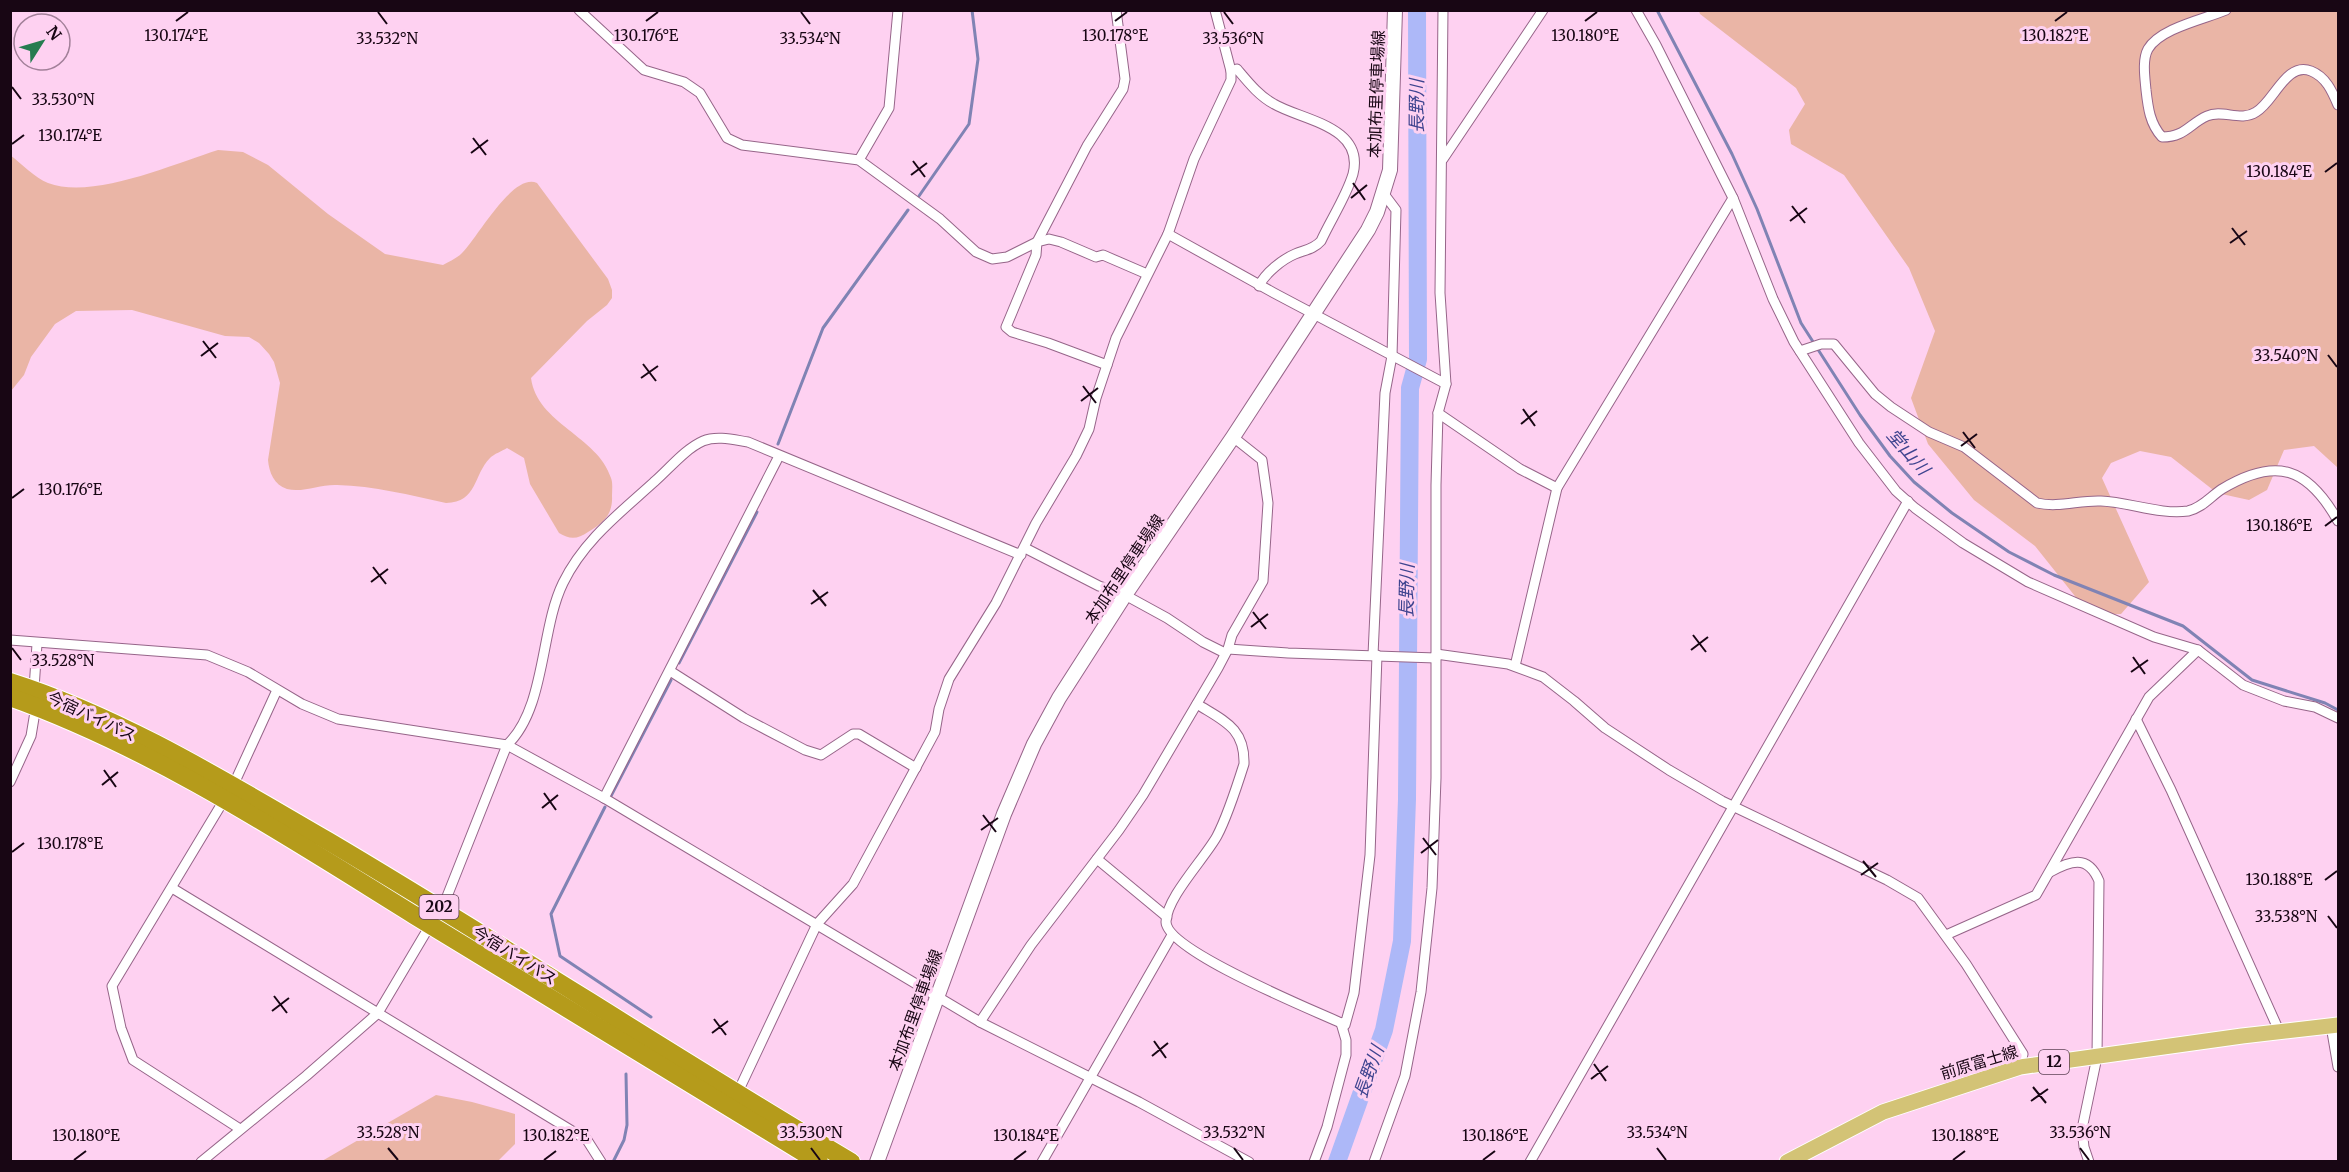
<svg xmlns="http://www.w3.org/2000/svg" width="2349" height="1172" font-family="Merriweather,'Noto Sans JP',serif">
<style>
.green{fill:#eab5a6}
.lines{fill:none;stroke-linecap:round;stroke-linejoin:round}
.stream{stroke:#8083b4;stroke-width:3}
.river{stroke:#adb8f8;stroke-width:18}
.street-casing{stroke:#966589;stroke-width:11}
.secondary-casing{stroke:#966589;stroke-width:16}
.primary-casing{stroke:#fff;stroke-width:17}
.highway-casing{stroke:#fff;stroke-width:20}
.street{stroke:#fff;stroke-width:9}
.secondary{stroke:#fff;stroke-width:14}
.primary{stroke:#d3c376;stroke-width:15}
.highway{stroke:#b59b1b;stroke-width:18}
.ticks{fill:none;stroke:#180614;stroke-width:2}
.labels{text-anchor:middle;stroke-width:6;stroke-linejoin:round;paint-order:stroke}
.shield{fill:#fed1f1;stroke:#5d4356;stroke-width:1.5}
.shield-label{font-size:15px;font-weight:bold;fill:#180614}
.street-label{font-size:16px;fill:#180614;stroke:#fed1f1}
.water-label{font-size:18px;font-style:italic;fill:#3e448f;stroke:#fed1f1}
.ticks-label{font-size:15px;text-anchor:middle;fill:#180614;stroke:#fed1f1;stroke-width:6;stroke-linejoin:round;paint-order:stroke}
</style>
<rect width="100%" height="100%" fill="#fed1f1"/>
<g class="green">
<path d="M 1699,11 L 2338,11 L 2338,468 L 2314,446 L 2284,450 L 2267,490 L 2249,500 L 2217,493 L 2171,457 L 2140,451 L 2111,463 L 2102,478 L 2149,582 L 2121,614 L 2090,615 L 2035,546 L 1974,500 L 1928,444 L 1911,398 L 1935,331 L 1909,268 L 1844,175 L 1791,144 L 1789,130 L 1805,104 L 1796,88 L 1700,14 Z"/>
<path d="M 218,150 L 243,152 L 268,165 L 328,214 L 385,254 L 443,265 C 448,262 455,259 460,255 C 476,241 512,172 537,183 L 608,279 L 612,290 L 612,298 L 607,305 L 587,321 L 531,378 C 537,424 598,436 611,478 C 613,483 612,490 612,496 C 613,515 603,523 588,532 C 578,539 570,540 559,533 L 530,484 L 524,458 L 507,448 C 502,451 494,454 490,458 C 473,475 478,502 446,503 C 410,495 374,486 337,485 C 321,484 303,493 287,489 C 274,485 269,472 268,460 L 280,383 L 274,362 L 269,354 L 259,343 L 249,337 L 225,336 L 132,310 L 76,311 L 55,324 L 31,357 L 24,375 L 11,391 L 10,155 C 22,164 35,178 48,183 C 93,200 173,164 218,150 Z"/>
<path d="M 436,1095 L 472,1102 L 515,1114 L 515,1144 L 498,1161 L 322,1161 Z"/>
</g>
<g class="lines">
<g class="stream">
<path d="M 1657,10 L 1732,154 L 1757,209 L 1801,323 L 1860,415 L 1890,456 L 1914,482 L 1952,513 L 2009,552 L 2054,575 L 2183,626 L 2252,680 L 2325,703 L 2338,710"/>
<path d="M 919,196 L 969,124 L 978,59 L 972,10"/>
<path d="M 778,444 L 823,328 L 908,210"/>
<path d="M 679,663 L 757,512"/>
<path d="M 611,796 L 671,680"/>
<path d="M 605,807 L 551,914 L 560,956 L 651,1017"/>
<path d="M 613,1162 L 624,1140 L 627,1125 L 626,1074"/>
</g>
<path class="river" d="M 1337,1162 L 1384,1030 L 1402,941 L 1407,799 L 1410,388 L 1418,359 L 1417,10"/>
<defs>
<g id="street">
<path d="M 579,10 L 644,70 L 684,82 L 700,93 L 727,138 L 742,145 L 859,160 L 940,219 L 976,252 L 992,259 L 1007,257 L 1037,242 L 1049,239 L 1061,242 L 1096,257 L 1103,255 L 1147,274"/>
<path d="M 1636,10 L 1656,45 L 1733,198 L 1773,299 L 1794,342 L 1859,443 L 1896,491 L 1915,508 L 1963,543 L 2028,582 L 2154,637 L 2198,650 L 2243,685 L 2284,701 L 2315,707 L 2338,718"/>
<path d="M 2226,10 C 2205,19 2160,28 2148,49 C 2142,60 2145,78 2146,90 C 2148,108 2150,124 2162,137 C 2185,137 2189,124 2207,116 C 2222,109 2241,122 2256,112 C 2274,102 2286,61 2311,71 C 2326,77 2332,91 2338,105"/>
<path d="M 1231,71 L 1237,69 C 1248,82 1259,96 1274,104 C 1301,120 1365,126 1353,174 C 1346,197 1331,219 1321,241 C 1314,249 1305,250 1295,254 C 1283,259 1265,273 1259,286"/>
<path d="M 1443,159 L 1543,10"/>
<path d="M 859,160 L 889,108 L 898,10"/>
<path d="M 1168,234 L 1274,293 L 1446,384"/>
<path d="M 1800,351 L 1821,344 L 1834,344 L 1875,394 L 1891,407 L 1929,432 L 1964,447 L 2037,503 C 2059,508 2079,500 2101,501 C 2129,502 2160,515 2188,511 C 2202,508 2211,496 2222,489 C 2277,456 2308,468 2338,521"/>
<path d="M 1107,365 L 1048,343 L 1012,332 L 1006,327 L 1036,255 L 1037,242 L 1087,146 L 1123,89 L 1125,79 L 1116,10"/>
<path d="M 1438,413 L 1520,469 L 1557,488"/>
<path d="M 1025,548 L 1099,586 L 1125,595 L 1167,618 L 1203,642 L 1225,653"/>
<path d="M 10,640 L 207,655 L 248,672 L 302,704 L 338,719 L 507,745 L 604,798 L 980,1022 L 1139,1102 L 1249,1162"/>
<path d="M 1228,649 L 1288,653 L 1436,658"/>
<path d="M 1436,654 L 1508,664 L 1543,677 L 1574,701 L 1605,728 L 1669,770 L 1722,801 L 1887,880 L 1918,898 L 1966,964 L 2023,1054 L 2020,1067"/>
<path d="M 1373,655 L 1385,393 L 1392,356 L 1396,210 L 1384,194"/>
<path d="M 1515,666 L 1557,488 L 1733,198"/>
<path d="M 670,671 L 744,718 L 805,750 L 821,755 L 853,734 L 859,734 L 916,768"/>
<path d="M 34,689 L 37,644"/>
<path d="M 1197,704 C 1224,721 1245,728 1244,764 C 1238,783 1226,819 1217,836 C 1205,858 1166,898 1166,922 C 1167,951 1313,1010 1341,1023"/>
<path d="M 2136,719 L 2171,790 L 2280,1033"/>
<path d="M 10,782 L 31,736 L 36,706"/>
<path d="M 233,786 L 277,690"/>
<path d="M 604,798 L 779,456"/>
<path d="M 224,800 L 112,986 L 121,1028 L 133,1060 L 240,1129"/>
<path d="M 1097,859 L 1167,917"/>
<path d="M 2050,872 C 2070,861 2088,854 2099,881 L 2097,1057 L 2082,1129 L 2084,1147 L 2089,1162"/>
<path d="M 172,888 L 587,1140 L 601,1162"/>
<path d="M 439,910 L 446,899 L 507,745 C 546,708 540,630 563,583 C 584,540 620,513 654,482 C 669,469 685,449 703,441 C 717,435 735,440 748,442 L 1021,555"/>
<path d="M 1946,935 L 2036,895 L 2149,697 L 2198,650"/>
<path d="M 980,1022 L 1031,945 L 1119,830 L 1143,795 L 1218,668 L 1228,649 L 1232,635 L 1263,581 L 1268,503 L 1262,460 L 1233,437"/>
<path d="M 1341,1023 L 1345,1025 L 1354,993 L 1370,855 L 1377,655"/>
<path d="M 2331,1026 L 2338,1067"/>
<path d="M 737,1094 L 817,924 L 853,884 L 935,732 L 939,709 L 949,679 L 996,603 L 1036,523 L 1076,456 L 1089,429 L 1096,398 L 1116,338 L 1168,234 L 1194,159 L 1231,80 L 1231,71 L 1215,10"/>
<path d="M 201,1162 L 306,1076 L 378,1013 L 432,922"/>
<path d="M 1042,1162 L 1172,935"/>
<path d="M 1314,1162 L 1327,1127 L 1346,1055 L 1346,1040 L 1341,1023"/>
<path d="M 1374,1162 L 1405,1076 L 1421,992 L 1432,888 L 1436,778 L 1436,485 L 1438,413 L 1446,384 L 1440,293 L 1443,10"/>
<path d="M 1530,1162 L 1908,501"/>
</g>
<path id="secondary" d="M 877,1162 L 1004,814 L 1034,744 L 1059,698 L 1125,595 L 1233,437 L 1368,230 L 1377,212 L 1390,170 L 1395,10"/>
<path id="primary" d="M 1787,1162 L 1883,1112 L 2020,1067 L 2242,1036 L 2338,1025"/>
<g id="highway">
<path d="M 10,682 C 123,718 226,782 328,841 C 504,945 675,1058 851,1162"/>
<path d="M 10,697 C 155,749 285,835 414,915 C 548,998 683,1080 819,1162"/>
</g>
</defs>
<use href="#street" class="street-casing"/>
<use href="#secondary" class="secondary-casing"/>
<use href="#primary" class="primary-casing"/>
<use href="#highway" class="highway-casing"/>
<use href="#street" class="street"/>
<use href="#secondary" class="secondary"/>
<use href="#primary" class="primary"/>
<use href="#highway" class="highway"/>
</g>
<path class="ticks" d="M 378,12 L 387,24M 801,12 L 810,24M 1224,12 L 1233,24M 176,21 L 188,12M 646,21 L 658,12M 1115,21 L 1127,12M 1585,21 L 1597,12M 2055,21 L 2067,12M 12,87 L 21,99M 473,138 L 486,155M 12,144 L 24,135M 471,153 L 488,140M 913,161 L 925,177M 2325,172 L 2337,163M 911,175 L 927,163M 1353,183 L 1365,200M 1351,198 L 1367,185M 1792,206 L 1805,223M 1790,221 L 1807,208M 2232,228 L 2245,245M 2230,243 L 2247,231M 203,341 L 216,358M 2328,355 L 2337,367M 201,356 L 218,343M 643,364 L 656,381M 641,378 L 658,366M 1083,386 L 1096,403M 1081,401 L 1098,388M 1523,409 L 1535,426M 1521,424 L 1537,411M 1963,432 L 1975,448M 1961,446 L 1977,434M 12,498 L 24,489M 2325,526 L 2337,517M 373,567 L 386,584M 371,582 L 388,569M 813,590 L 826,606M 811,604 L 828,592M 1253,612 L 1266,629M 1251,627 L 1268,614M 1693,635 L 1706,652M 12,648 L 21,660M 1691,650 L 1708,637M 2133,657 L 2145,674M 2131,672 L 2148,660M 104,770 L 116,787M 102,785 L 118,772M 544,793 L 556,810M 542,808 L 558,795M 983,815 L 996,832M 981,830 L 998,818M 1423,838 L 1436,855M 12,852 L 24,843M 1421,853 L 1438,840M 1863,861 L 1876,877M 1861,875 L 1878,863M 2325,880 L 2337,871M 2328,916 L 2337,928M 274,996 L 287,1013M 272,1011 L 289,998M 714,1019 L 726,1035M 712,1033 L 728,1021M 1154,1041 L 1166,1058M 1152,1056 L 1168,1043M 1594,1064 L 1606,1081M 1591,1079 L 1608,1066M 2033,1087 L 2046,1103M 2031,1101 L 2048,1089M 388,1148 L 398,1160M 811,1148 L 820,1160M 1234,1148 L 1243,1160M 1657,1148 L 1666,1160M 2080,1148 L 2089,1160M 74,1160 L 86,1151M 544,1160 L 556,1151M 1014,1160 L 1026,1151M 1483,1160 L 1495,1151M 1953,1160 L 1965,1151"/>
<g class="labels">
<g class="shield">
<rect x="419.5" y="895" width="39" height="24" rx="4.5"/>
<rect x="2039" y="1050" width="30" height="24" rx="4.5"/>
</g>
<g class="shield-label">
<text x="439" y="912">202</text>
<text x="2054" y="1067">12</text>
</g>
<g class="street-label">
<text transform="translate(1376 94) rotate(-88)" y="6">本加布里停車場線</text>
<text transform="translate(1124 569) rotate(-56)" y="6">本加布里停車場線</text>
<text transform="translate(92 716) rotate(25)" y="6">今宿バイパス</text>
<text transform="translate(515 955) rotate(32)" y="6">今宿バイパス</text>
<text transform="translate(915 1010) rotate(-70)" y="6">本加布里停車場線</text>
<text transform="translate(1979 1062) rotate(-17)" y="6">前原富士線</text>
</g>
<g class="water-label">
<text transform="translate(1417 106) rotate(-90)" y="6">長野川</text>
<text transform="translate(1908 452) rotate(49)" y="6">堂山川</text>
<text transform="translate(1407 591) rotate(-89)" y="6">長野川</text>
<text transform="translate(1369 1072) rotate(-70)" y="6">長野川</text>
</g>
</g>
<g class="ticks-label">
<text x="176" y="41">130.174°E</text>
<text x="646" y="41">130.176°E</text>
<text x="1115" y="41">130.178°E</text>
<text x="1585" y="41">130.180°E</text>
<text x="2055" y="41">130.182°E</text>
<text x="387" y="44">33.532°N</text>
<text x="810" y="44">33.534°N</text>
<text x="1233" y="44">33.536°N</text>
<text x="63" y="105">33.530°N</text>
<text x="70" y="141">130.174°E</text>
<text x="2279" y="177">130.184°E</text>
<text x="2286" y="361">33.540°N</text>
<text x="70" y="495">130.176°E</text>
<text x="2279" y="531">130.186°E</text>
<text x="63" y="666">33.528°N</text>
<text x="70" y="849">130.178°E</text>
<text x="2279" y="885">130.188°E</text>
<text x="2286" y="922">33.538°N</text>
<text x="388" y="1138">33.528°N</text>
<text x="811" y="1138">33.530°N</text>
<text x="1234" y="1138">33.532°N</text>
<text x="1657" y="1138">33.534°N</text>
<text x="2080" y="1138">33.536°N</text>
<text x="86" y="1141">130.180°E</text>
<text x="556" y="1141">130.182°E</text>
<text x="1026" y="1141">130.184°E</text>
<text x="1495" y="1141">130.186°E</text>
<text x="1965" y="1141">130.188°E</text>
</g>
<rect width="2349" height="1172" fill="none" stroke="#180614" stroke-width="24"/>
<g transform="translate(42 42) rotate(53)"><circle r="28" fill="#fed1f1" stroke="#a28099" stroke-width="1.5"/>
<path d="M0-4.5L10 22L0 15L-10 22Z" fill="#267c50"/>
<text y="-9" font-size="16" font-weight="bold" text-anchor="middle" fill="#180614">N</text>
</g>
</svg>
